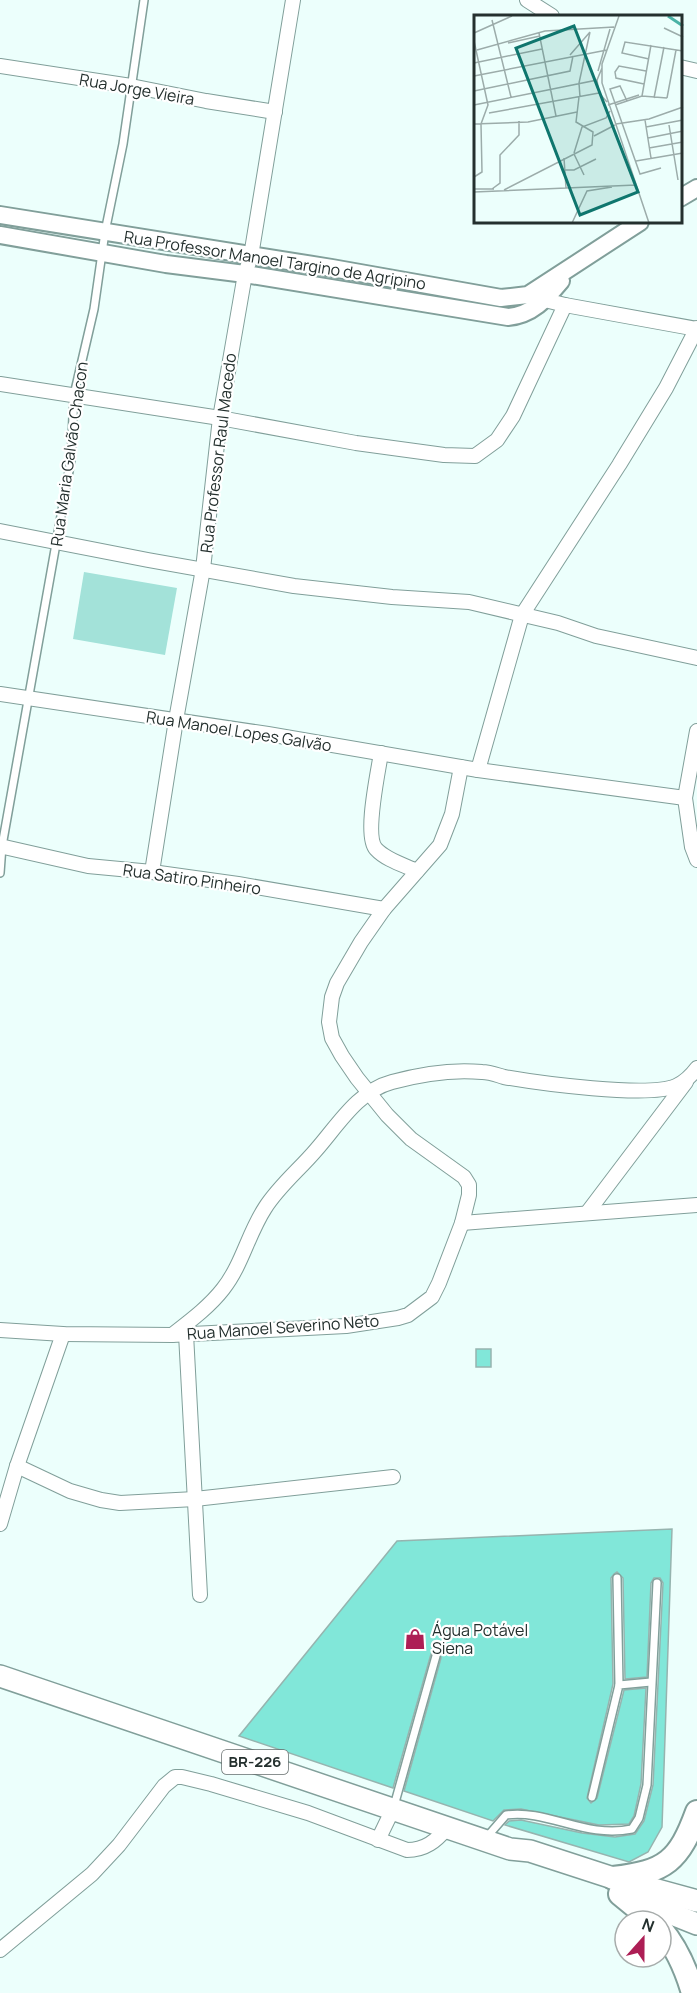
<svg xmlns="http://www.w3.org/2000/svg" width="697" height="1993" font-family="Manrope,sans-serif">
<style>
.green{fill:#a3e2d9}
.building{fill:#81e7d9;stroke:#96b4af;stroke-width:1.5}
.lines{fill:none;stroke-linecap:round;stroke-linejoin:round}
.service-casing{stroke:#819f9a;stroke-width:10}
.minor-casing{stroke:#819f9a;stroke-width:16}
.tertiary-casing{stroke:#819f9a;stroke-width:20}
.primary-casing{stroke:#819f9a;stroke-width:24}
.trunk-casing{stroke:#819f9a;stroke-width:26}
.service{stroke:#fff;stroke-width:7}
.minor{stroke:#fff;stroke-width:14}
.tertiary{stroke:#fff;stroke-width:16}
.primary{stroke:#fff;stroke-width:21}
.trunk{stroke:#fff;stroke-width:22}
.labels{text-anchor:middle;stroke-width:4.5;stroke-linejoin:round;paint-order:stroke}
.shield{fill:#fff;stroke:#666e6d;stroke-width:1.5}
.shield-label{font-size:15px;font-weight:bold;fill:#24302e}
.street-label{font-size:16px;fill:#24302e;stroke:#fff}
.poi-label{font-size:16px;fill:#24302e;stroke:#fff;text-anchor:start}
.inset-river{fill:none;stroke:#4ab3a6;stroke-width:3}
.inset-road{fill:none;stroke:#9cacaa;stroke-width:1.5}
.view{fill:#0f766e;fill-opacity:0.15;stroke:#0f766e;stroke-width:3}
.inset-edge{fill:none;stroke:#24302e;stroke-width:3}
</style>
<rect width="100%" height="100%" fill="#ecfffc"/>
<path class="green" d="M 84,572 L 177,588 L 165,655 L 73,639 Z"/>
<g class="building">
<rect x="476" y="1349" width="15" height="18"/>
<path d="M 672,1529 L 662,1827 L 648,1852 L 629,1862 L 505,1825 L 509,1821 L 521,1820 L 582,1833 L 615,1837 L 635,1834 L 644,1821 L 653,1785 L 663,1583 L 660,1578 L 654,1578 L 651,1583 L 647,1677 L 625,1679 L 623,1578 L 617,1572 L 614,1574 L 611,1578 L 613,1684 L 587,1798 L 591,1803 L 597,1798 L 624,1690 L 646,1688 L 641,1784 L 634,1816 L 629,1824 L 599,1825 L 521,1809 L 504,1810 L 493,1821 L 404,1791 L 441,1658 L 440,1653 L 437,1650 L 431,1654 L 393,1788 L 239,1736 L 397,1541 Z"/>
</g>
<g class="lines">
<defs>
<g id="service">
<path d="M 0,873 L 2,846 L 71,460 L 74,395 L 94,309 L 105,232 L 123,144 L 144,0"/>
<path d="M 617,1578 L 619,1685"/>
<path d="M 592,1797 L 619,1685 L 651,1682"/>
<path d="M 394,1806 L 436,1656"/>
<path d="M 486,1838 L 506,1815 C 548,1809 585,1839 632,1829 L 639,1818 L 647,1785 L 657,1583"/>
</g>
<g id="minor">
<path d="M 527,0 L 552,16"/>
<path d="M 0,66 L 131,86 L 206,101 L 275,112"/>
<path d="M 680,67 L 697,71"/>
<path d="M 539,294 L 545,300 L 565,305 L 697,329"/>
<path d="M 0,384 L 220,418 L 356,443 L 444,455 L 475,456 L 497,440 L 513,416 L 565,305"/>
<path d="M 0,531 L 148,560 L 294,586 L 392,597 L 469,602 L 558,623 L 596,636 L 697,658"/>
<path d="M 0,694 L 268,734 L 478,770 L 685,798"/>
<path d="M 697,731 L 685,798 L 692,847 L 697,860"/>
<path d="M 381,753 C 378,773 364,836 376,849 C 386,860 404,865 417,871"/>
<path d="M 478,770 L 522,615 L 619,465 L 666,388 L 697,328"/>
<path d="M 0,846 L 88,866 L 152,872 L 238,884 L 384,909"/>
<path d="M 152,872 L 176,720 L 203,569 L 220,418 L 245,274 L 251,256 L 293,0"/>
<path d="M 587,1213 L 686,1082"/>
<path d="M 462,1223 L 697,1205"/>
<path d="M 0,1330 L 63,1334 L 172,1335 L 346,1326 L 398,1318 L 408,1315 L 432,1297 L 439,1283 L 462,1223 L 469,1195 L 469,1185 L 464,1177 L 411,1139 L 387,1115 L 357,1078 L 342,1056 L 332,1038 L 329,1022 L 332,997 L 337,983 L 361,942 L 384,909 L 440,845 L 452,814 L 461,767"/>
<path d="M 186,1334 L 200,1595"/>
<path d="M 172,1335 C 190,1321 209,1307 223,1289 C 242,1265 248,1234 265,1208 C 279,1186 299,1170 316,1150 C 338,1125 358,1091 392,1082 C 421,1074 452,1069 482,1072 C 490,1072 497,1075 504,1077 C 538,1083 648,1098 676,1086 C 685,1082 691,1076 697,1068"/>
<path d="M 17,1466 L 70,1491 L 101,1500 L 120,1503 L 195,1499 L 393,1477"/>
<path d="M 0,1524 L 17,1466 L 63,1334"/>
<path d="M 378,1840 L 393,1809"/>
<path d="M 0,1950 L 92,1874 L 119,1845 L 164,1786 L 175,1777 L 182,1777 L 211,1784 L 308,1813 L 407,1850 C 425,1850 436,1841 447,1828"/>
</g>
<g id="tertiary">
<path d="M 680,198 L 697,188"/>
<path d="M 0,215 L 332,268 L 501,298 L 528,295 L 640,222"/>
<path d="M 0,235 L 166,264 L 245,274 L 508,317 C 532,315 546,299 561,281"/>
</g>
<g id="primary">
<path d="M 0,1676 L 510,1849 L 530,1851 L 613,1878 L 697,1901"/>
<path d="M 627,1896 L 697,1924"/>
</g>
<g id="trunk">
<path d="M 613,1878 C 666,1872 679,1861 697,1812"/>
<path d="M 620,1894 L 653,1921"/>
<path d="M 661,1929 C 677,1948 686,1969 693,1993"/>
</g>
</defs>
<use href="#service" class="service-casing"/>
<use href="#minor" class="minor-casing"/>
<use href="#tertiary" class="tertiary-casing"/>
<use href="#primary" class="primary-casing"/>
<use href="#trunk" class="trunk-casing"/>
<use href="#service" class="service"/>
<use href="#minor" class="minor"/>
<use href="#tertiary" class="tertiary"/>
<use href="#primary" class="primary"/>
<use href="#trunk" class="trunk"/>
</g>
<defs>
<symbol id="shop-bare" viewBox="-9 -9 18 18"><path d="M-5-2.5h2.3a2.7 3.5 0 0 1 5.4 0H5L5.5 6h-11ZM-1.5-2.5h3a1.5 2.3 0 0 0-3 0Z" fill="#ad1e55" stroke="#fff" stroke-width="2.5" paint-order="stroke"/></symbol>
</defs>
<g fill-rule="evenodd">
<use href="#shop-bare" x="400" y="1624" width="30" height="30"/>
</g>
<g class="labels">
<rect class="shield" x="222" y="1750" width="66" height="24" rx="4.5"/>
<g class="shield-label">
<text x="255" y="1767">BR-226</text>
</g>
<g class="street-label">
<text transform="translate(137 89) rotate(10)" y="6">Rua Jorge Vieira</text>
<text transform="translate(275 260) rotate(9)" y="6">Rua Professor Manoel Targino de Agripino</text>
<text transform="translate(218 453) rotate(-83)" y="6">Rua Professor Raul Macedo</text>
<text transform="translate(69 454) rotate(-82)" y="6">Rua Maria Galvão Chacon</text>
<text transform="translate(239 731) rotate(9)" y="6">Rua Manoel Lopes Galvão</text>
<text transform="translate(192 879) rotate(8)" y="6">Rua Satiro Pinheiro</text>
<text transform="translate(283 1327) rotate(-4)" y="6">Rua Manoel Severino Neto</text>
</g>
<g class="poi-label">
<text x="432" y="1636">Água Potável<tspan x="432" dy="18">Siena</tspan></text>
</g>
</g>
<g transform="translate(474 15)">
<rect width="208" height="208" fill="#ecfffc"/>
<path class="inset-river" d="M 194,1 L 209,11"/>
<path class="inset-road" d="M 145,1 L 128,49 L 128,68 L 175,208M 18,5 L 37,82M 190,13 L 209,22M 0,18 L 38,1M 65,18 L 82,101M 0,26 L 14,90 L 7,109 L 8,157 L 0,162M 34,28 L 66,21M 3,35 L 71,16 L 140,12M 96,40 L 116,17M 175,44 L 148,38 L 151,27 L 209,36M 0,48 L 68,34M 124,56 L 136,14M 0,61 L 133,35M 123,65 L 125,78 L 133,87M 170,69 L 142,63 L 141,57 L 145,51 L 172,56M 0,76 L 96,56 L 99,41M 168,81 L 177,30M 106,82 L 105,68 L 116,17M 180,83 L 190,32M 193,83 L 202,35M 153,86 L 146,71 L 136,74 L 166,159 L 187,153M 0,90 L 123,65 L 128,53M 134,90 L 165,80M 141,90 L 168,81 L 193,83M 15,98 L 125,78M 171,105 L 177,143M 0,109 L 54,107 L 103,97M 142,109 L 175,104 L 209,92M 195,110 L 204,165M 172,112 L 209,105M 120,121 L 141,110M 174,123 L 209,116M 175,133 L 209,127M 100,138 L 108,112 L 132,103 L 136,96M 100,139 L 110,160M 90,143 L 92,173M 162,146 L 209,138M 90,155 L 100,155 L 122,144M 0,174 L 20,174M 18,174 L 26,168 L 26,140 L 45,120 L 45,106M 30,175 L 118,130 L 119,117 L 102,107 L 105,82M 0,177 L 162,170M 98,208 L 113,176 L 138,172"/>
<path class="view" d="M 100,11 L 164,177 L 106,200 L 42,33 Z"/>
<rect width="208" height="208" class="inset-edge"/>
</g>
<g transform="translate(643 1939) rotate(21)"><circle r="28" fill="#ffffff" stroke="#a7acab" stroke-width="1.5"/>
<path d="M0-4.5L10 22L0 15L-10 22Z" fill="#ad1e55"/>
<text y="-9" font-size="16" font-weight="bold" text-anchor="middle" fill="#24302e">N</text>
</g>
</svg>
